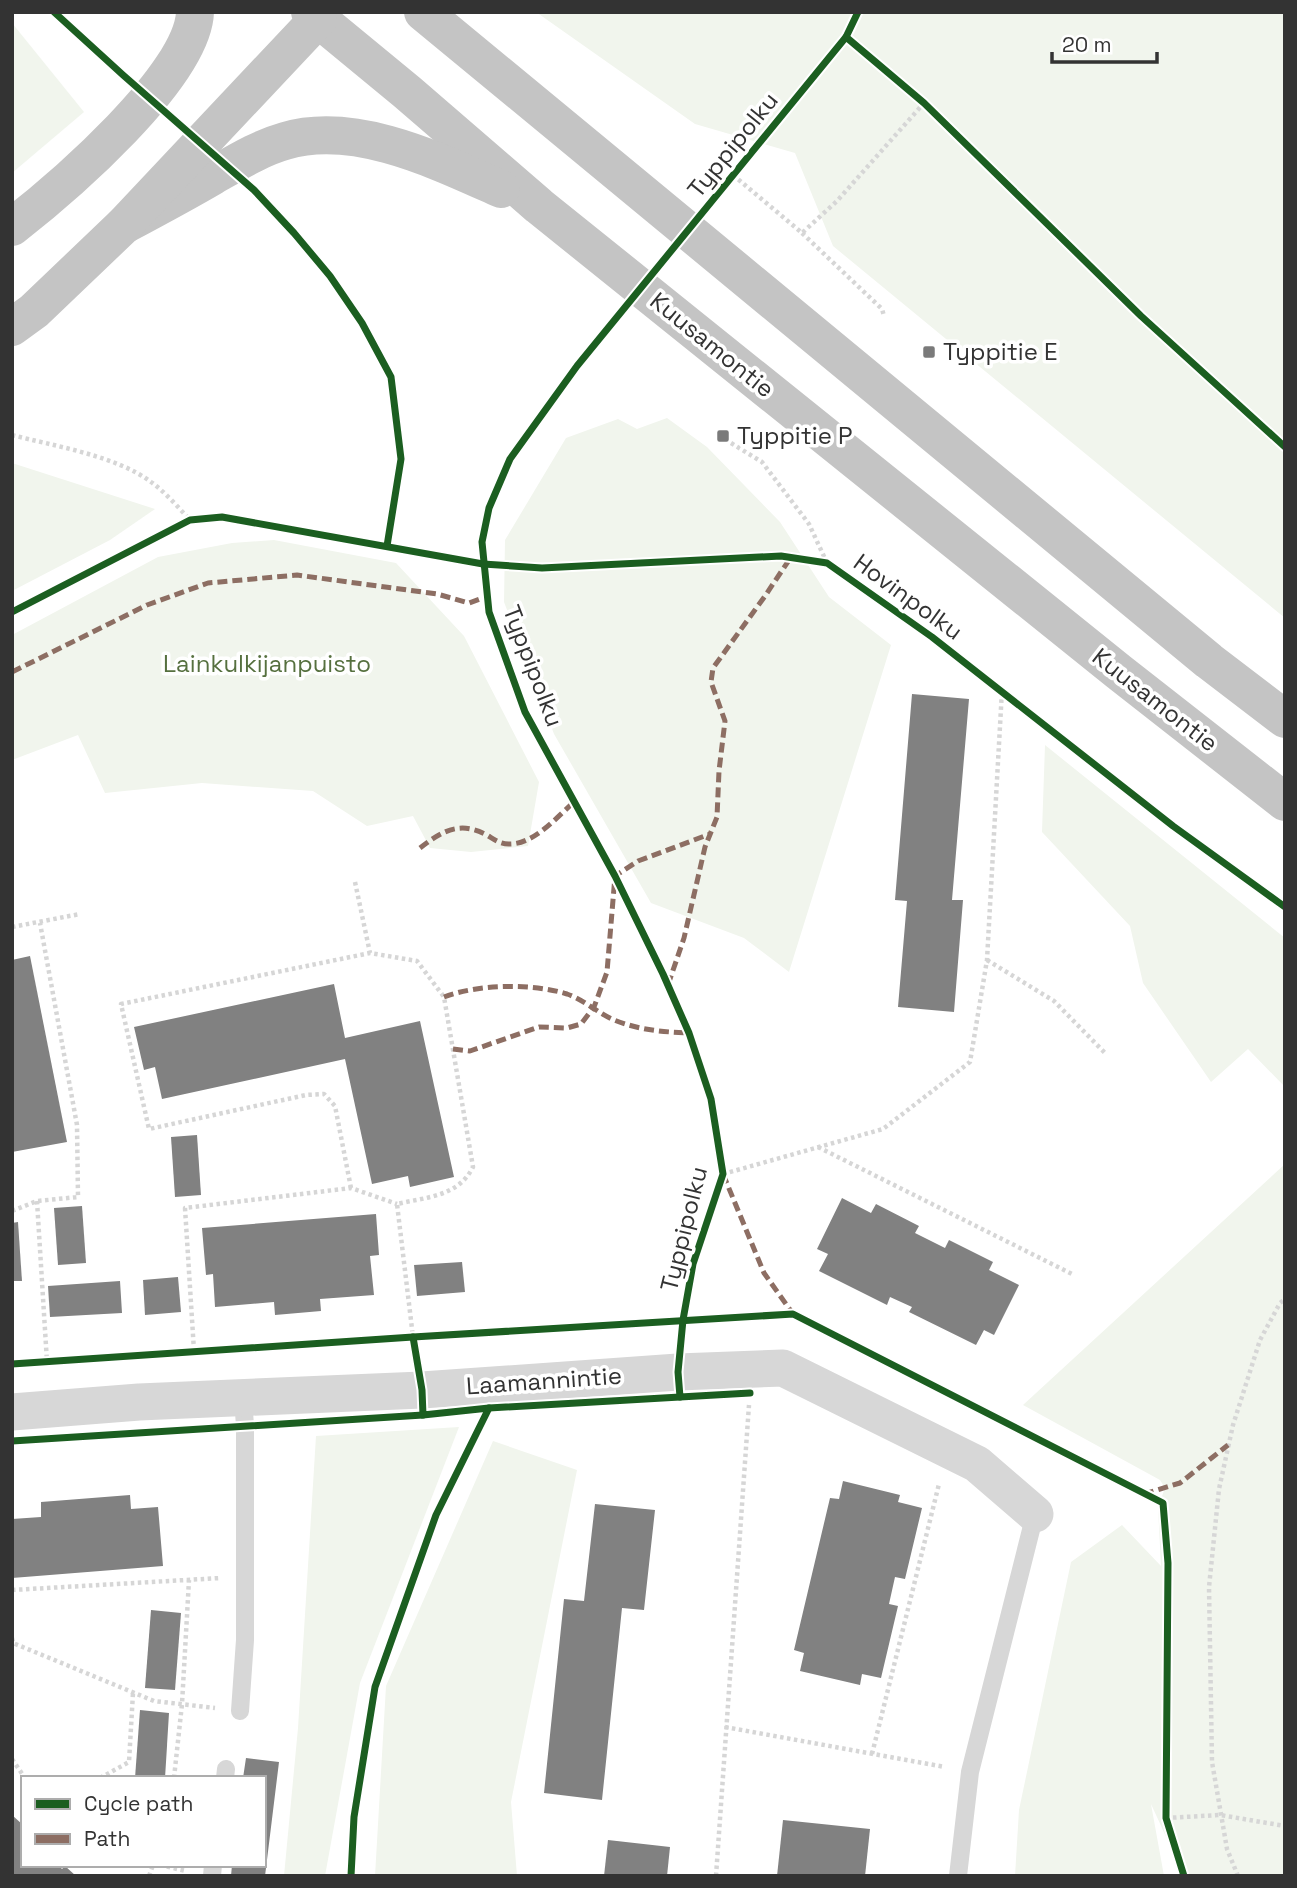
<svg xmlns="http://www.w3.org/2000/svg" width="1297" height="1888" font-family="'Space Grotesk',sans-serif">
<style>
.green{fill:#f1f5ed}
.building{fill:#818181}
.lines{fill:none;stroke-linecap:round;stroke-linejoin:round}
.path{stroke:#d6d6d6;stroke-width:4.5;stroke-dasharray:3.5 3.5;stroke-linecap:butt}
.lane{stroke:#d7d7d7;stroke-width:18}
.street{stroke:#d7d7d7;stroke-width:37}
.highway{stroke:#c4c4c4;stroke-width:38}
.quiet{stroke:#8d6e63;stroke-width:5;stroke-dasharray:10 5;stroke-linecap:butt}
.cycleway-casing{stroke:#fff;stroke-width:11}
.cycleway{stroke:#1b5e20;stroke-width:7}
.poi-dot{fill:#7a7a7a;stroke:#fff;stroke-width:2.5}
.labels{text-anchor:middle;stroke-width:7;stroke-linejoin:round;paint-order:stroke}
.street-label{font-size:24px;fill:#333;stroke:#fff}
.poi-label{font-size:24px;fill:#333;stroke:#fff;text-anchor:start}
.park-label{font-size:24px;fill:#56703f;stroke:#fff}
</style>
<rect width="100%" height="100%" fill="#fff"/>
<g class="green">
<path d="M 536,12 L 1285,12 L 1285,618 L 833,246 L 795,153 L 695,124 Z"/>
<path d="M 12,23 L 84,112 L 12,173 Z"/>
<path d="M 667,418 L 707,447 L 780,522 L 829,597 L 891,645 L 789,972 L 744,938 L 651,903 L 554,734 L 504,602 L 505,540 L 566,438 L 618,419 L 637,429 Z"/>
<path d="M 12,463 L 155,509 L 110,540 L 12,591 Z"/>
<path d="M 274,540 L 396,563 L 464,636 L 539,782 L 528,846 L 471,852 L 430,848 L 413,816 L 367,826 L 313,791 L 202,783 L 105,793 L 78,735 L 12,760 L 12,635 L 158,557 L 232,543 Z"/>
<path d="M 1045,745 L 1285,938 L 1285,1087 L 1248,1049 L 1211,1082 L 1143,983 L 1130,926 L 1042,832 Z"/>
<path d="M 1285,1164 L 1285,1876 L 1184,1876 L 1151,1804 L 1164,1876 L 1015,1876 L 1019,1810 L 1071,1562 L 1122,1525 L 1161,1566 L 1158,1507 L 1165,1488 L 1160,1480 L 1023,1405 Z"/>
<path d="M 459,1427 L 360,1683 L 325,1876 L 284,1876 L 298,1728 L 316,1436 Z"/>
<path d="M 493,1441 L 577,1470 L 511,1802 L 517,1876 L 375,1876 L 386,1686 Z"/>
</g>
<g class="building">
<path d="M 912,694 L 969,699 L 952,900 L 963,900 L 954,1012 L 898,1007 L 907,901 L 895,900 Z"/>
<path d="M 30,956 L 67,1142 L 12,1152 L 12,960 Z"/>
<path d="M 334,984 L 345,1038 L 420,1021 L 454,1177 L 410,1187 L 408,1176 L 372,1184 L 345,1059 L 162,1099 L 155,1067 L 144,1070 L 134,1027 Z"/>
<path d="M 197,1135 L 201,1195 L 175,1197 L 171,1137 Z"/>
<path d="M 842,1198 L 871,1213 L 876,1204 L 919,1226 L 915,1233 L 945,1248 L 949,1240 L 993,1262 L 989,1270 L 1019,1285 L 994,1335 L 984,1330 L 976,1345 L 909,1312 L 912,1307 L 890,1297 L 887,1305 L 819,1271 L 828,1254 L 817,1249 Z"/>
<path d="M 82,1206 L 86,1263 L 58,1265 L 54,1208 Z"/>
<path d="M 376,1214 L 379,1255 L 370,1256 L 374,1295 L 320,1299 L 321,1311 L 275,1315 L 274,1302 L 215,1307 L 213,1274 L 206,1275 L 202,1228 Z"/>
<path d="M 18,1222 L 22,1281 L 12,1281 L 12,1223 Z"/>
<path d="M 462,1262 L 465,1292 L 417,1296 L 414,1265 Z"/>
<path d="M 178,1277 L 181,1312 L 145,1315 L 143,1280 Z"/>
<path d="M 120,1281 L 122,1313 L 50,1317 L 48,1286 Z"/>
<path d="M 843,1481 L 900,1495 L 898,1502 L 922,1508 L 905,1579 L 895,1577 L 889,1604 L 898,1606 L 881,1678 L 862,1674 L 860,1685 L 800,1671 L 804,1653 L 794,1650 L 830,1498 L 839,1499 Z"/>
<path d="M 130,1495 L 131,1509 L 158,1507 L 163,1566 L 12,1578 L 12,1519 L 41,1517 L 41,1502 Z"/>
<path d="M 595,1504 L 655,1510 L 644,1610 L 622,1608 L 602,1800 L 544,1793 L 564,1599 L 584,1601 Z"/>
<path d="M 151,1610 L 181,1613 L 175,1690 L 145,1688 Z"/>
<path d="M 140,1710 L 169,1713 L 165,1778 L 135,1778 Z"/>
<path d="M 246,1758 L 279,1762 L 265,1876 L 231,1876 L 232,1865 L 264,1865 L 264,1778 L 243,1778 Z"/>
<path d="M 12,1815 L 23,1825 L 23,1865 L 58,1865 L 62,1869 L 65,1866 L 76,1876 L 12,1876 Z"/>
<path d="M 783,1820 L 870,1829 L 865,1876 L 777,1876 Z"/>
<path d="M 608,1840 L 670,1847 L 667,1876 L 604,1876 Z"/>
</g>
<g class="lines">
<g class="path">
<path d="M 733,175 L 802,233 L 837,201 L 924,103"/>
<path d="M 802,233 L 882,309 L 884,316"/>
<path d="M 12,435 C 54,446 117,456 151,482 C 165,492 178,507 190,520"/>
<path d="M 731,443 L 762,462 L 809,524 L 827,563"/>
<path d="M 355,882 L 370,953"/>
<path d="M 12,927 L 80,914"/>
<path d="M 987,960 L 1054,1001 L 1106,1054"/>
<path d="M 818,1147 L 1074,1275"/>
<path d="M 723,1174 L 883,1129 L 970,1062 L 987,960 L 1002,690"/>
<path d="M 351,1188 L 335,1106 L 324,1094 L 306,1095 L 149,1129 L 121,1004 L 370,953 L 417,961 L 444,997 L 473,1167 C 458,1197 426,1197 397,1204 L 413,1337"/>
<path d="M 37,1201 L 47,1362"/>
<path d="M 12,1211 L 37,1201 L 78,1197 L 77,1125 L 40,923"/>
<path d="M 194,1351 L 185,1208 L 351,1188 L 397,1204"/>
<path d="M 12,1590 L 221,1578"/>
<path d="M 12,1638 L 13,1643 L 154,1701 L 215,1708"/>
<path d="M 725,1727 L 945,1767"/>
<path d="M 872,1754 L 939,1484"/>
<path d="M 12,1759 L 25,1778"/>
<path d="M 100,1778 L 129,1762 L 133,1693"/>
<path d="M 174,1778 L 182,1704 L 189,1580"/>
<path d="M 1166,1818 L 1220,1815 L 1285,1826"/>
<path d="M 160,1865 L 186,1871"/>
<path d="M 149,1876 L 153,1865"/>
<path d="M 716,1876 L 749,1405"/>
<path d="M 1238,1876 L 1227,1849 L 1212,1762 L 1209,1587 L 1219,1489 L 1233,1425 L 1260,1340 L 1280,1303 L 1285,1299"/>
</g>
<g class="lane">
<path d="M 240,1711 L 245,1640 L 245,1426 L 243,1398"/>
<path d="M 225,1778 L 226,1769"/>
<path d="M 212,1876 L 213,1865"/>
<path d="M 958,1876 L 970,1772 L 1035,1514"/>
</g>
<path class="street" d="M 12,1412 L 139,1402 L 422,1390 L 678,1372 L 783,1368 L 977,1464 L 1035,1514"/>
<g class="highway">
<path d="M 310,12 L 407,92 L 539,206 L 1119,672 L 1285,802"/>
<path d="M 423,12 L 1209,661 L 1285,719"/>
<path d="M 124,225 C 154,209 184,193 213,176 C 236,163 260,148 285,141 C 355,120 438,161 501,189"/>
<path d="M 12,227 C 62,188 193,76 195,12"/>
<path d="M 12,327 L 34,311 L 124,225 L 318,19"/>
</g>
<g class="quiet">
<path d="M 12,672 L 147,605 L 208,583 L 297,575 L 437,594 L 469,603 L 488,596"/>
<path d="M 420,848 C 442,831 459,821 485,834 C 494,839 500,845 511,844 C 535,843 557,817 574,802"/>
<path d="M 668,985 L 684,938 L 705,847 L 717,817 L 719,771 L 725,721 L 711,682 L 713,668 L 765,596 L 791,557"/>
<path d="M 444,997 C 478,984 532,983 567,994 C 584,1000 598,1013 614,1020 C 639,1030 663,1032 689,1033"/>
<path d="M 453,1049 L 470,1051 L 539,1027 L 567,1028 L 581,1024 L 594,1007 L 607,972 L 615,876 L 638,861 L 710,834"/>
<path d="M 723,1174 L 764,1273 L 793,1314"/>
<path d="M 1144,1494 L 1180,1483 L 1228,1445"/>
</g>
<defs>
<g id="cycleway">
<path d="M 54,12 L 123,75 L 254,190 L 294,233 L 330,276 L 362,323 L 391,377 L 401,459 L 387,546"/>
<path d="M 846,37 L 924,103 L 1141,316 L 1285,447"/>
<path d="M 12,612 L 190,520 L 222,517 L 483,564 L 542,568 L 781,556 L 827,563 L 932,637 L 1173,826 L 1285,907"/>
<path d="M 413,1337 L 793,1314 L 1163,1503 L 1168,1563 L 1166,1818 L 1184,1876"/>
<path d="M 12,1364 L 413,1337 L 422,1390 L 423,1415 L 489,1408 L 436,1515 L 375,1687 L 354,1817 L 351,1876"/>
<path d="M 750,1393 L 680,1397 L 678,1372 L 683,1320 L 693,1264 L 723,1174 L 711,1099 L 689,1033 L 663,974 L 615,876 L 525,712 L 489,612 L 482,542 L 489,508 L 510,459 L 577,366 L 846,37 L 858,12"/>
<path d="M 489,1408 L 680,1397"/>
<path d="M 12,1441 L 423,1415"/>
</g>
</defs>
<use href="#cycleway" class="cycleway-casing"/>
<use href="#cycleway" class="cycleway"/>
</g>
<g class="poi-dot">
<rect x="922" y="345" width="14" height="14" rx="3.5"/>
<rect x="716" y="429" width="14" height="14" rx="3.5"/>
</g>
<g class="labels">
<g class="street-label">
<text transform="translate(733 145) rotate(-51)" y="8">Typpipolku</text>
<text transform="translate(712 345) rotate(39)" y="8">Kuusamontie</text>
<text transform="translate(908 597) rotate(36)" y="8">Hovinpolku</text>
<text transform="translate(533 666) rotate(69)" y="8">Typpipolku</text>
<text transform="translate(1155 700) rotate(38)" y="8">Kuusamontie</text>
<text transform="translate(684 1229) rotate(-76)" y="8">Typpipolku</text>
<text transform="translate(544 1381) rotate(-4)" y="8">Laamannintie</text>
</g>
<g class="poi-label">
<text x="943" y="360">Typpitie E</text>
<text x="737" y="444">Typpitie P</text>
</g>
<g class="park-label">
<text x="267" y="672">Lainkulkijanpuisto</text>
</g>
</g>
<rect width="1297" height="1888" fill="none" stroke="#333333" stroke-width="28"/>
<rect x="21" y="1776" width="245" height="91" fill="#ffffff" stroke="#adadad" stroke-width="2"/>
<rect x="35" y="1799" width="35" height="10" fill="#1b5e20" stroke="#adadad" stroke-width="2"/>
<text x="84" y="1811" font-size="21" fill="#333333">Cycle path</text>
<rect x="35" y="1834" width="35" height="10" fill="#8d6e63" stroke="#adadad" stroke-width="2"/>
<text x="84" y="1846" font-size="21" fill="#333333">Path</text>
<path d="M1052 52v10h105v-10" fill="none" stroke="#333333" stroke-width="3.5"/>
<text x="1062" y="52" font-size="21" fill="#333333" stroke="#ffffff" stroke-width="5" paint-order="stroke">20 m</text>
</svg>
